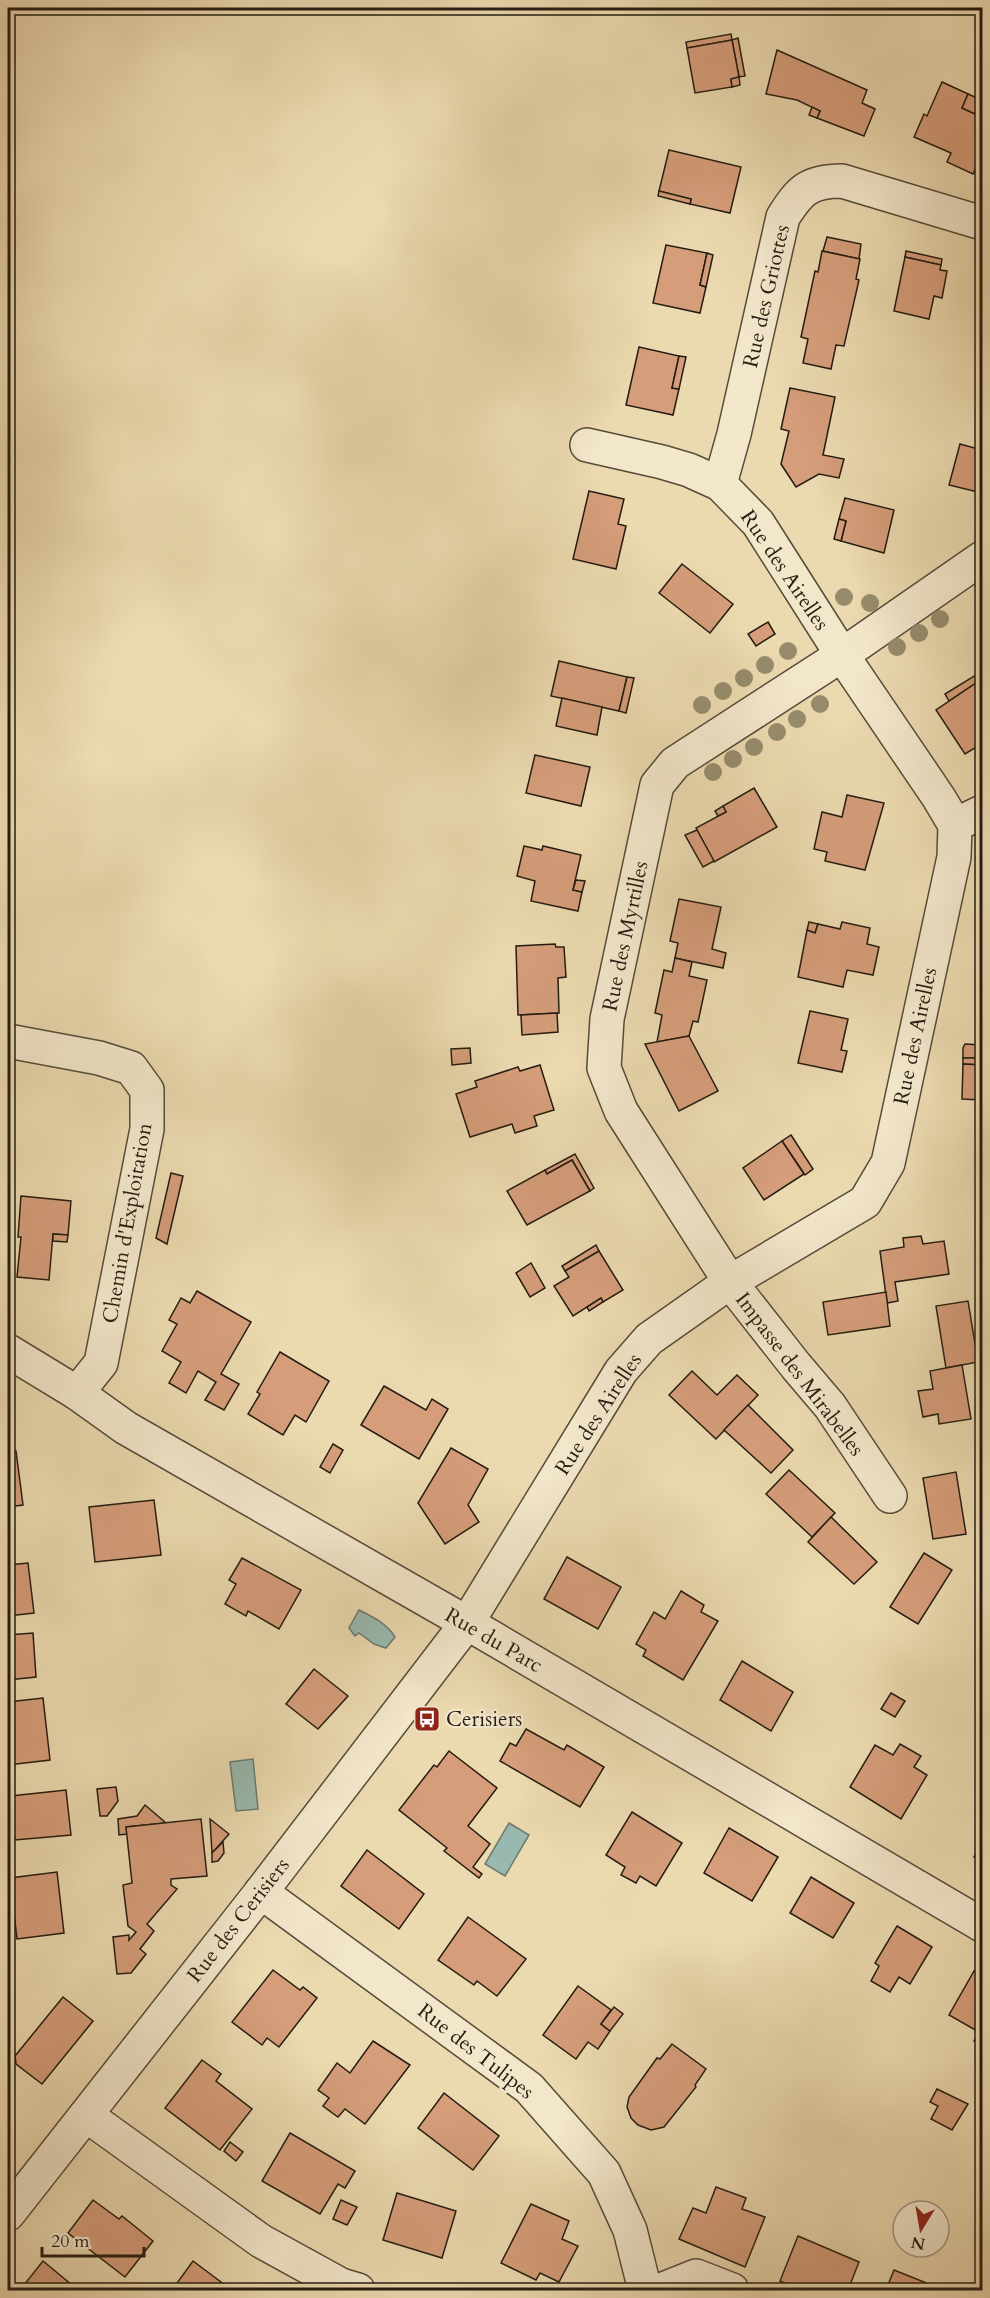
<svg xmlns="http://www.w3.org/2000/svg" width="990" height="2298" font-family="Cardo,serif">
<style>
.water{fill:#99b9b0;stroke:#6b7a70;stroke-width:1.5}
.building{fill:#d59d7a;stroke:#251c11;stroke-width:1.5}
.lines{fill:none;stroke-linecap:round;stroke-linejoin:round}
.minor-casing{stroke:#564b38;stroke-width:36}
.minor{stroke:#f2e6cb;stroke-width:33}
.tree{fill:#968c6c}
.labels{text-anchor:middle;stroke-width:4.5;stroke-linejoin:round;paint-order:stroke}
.street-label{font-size:21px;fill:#251c11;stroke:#f2e6cb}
.poi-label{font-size:21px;fill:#251c11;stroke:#f2e6cb;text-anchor:start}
</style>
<rect width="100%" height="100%" fill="#ebd9af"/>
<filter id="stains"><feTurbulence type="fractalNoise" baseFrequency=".00333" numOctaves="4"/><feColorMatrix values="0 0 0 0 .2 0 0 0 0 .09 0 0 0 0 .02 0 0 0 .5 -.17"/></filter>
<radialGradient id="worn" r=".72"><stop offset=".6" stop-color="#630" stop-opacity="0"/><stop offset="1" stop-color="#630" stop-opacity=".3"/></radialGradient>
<g class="water">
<path d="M 359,1610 C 373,1617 386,1623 395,1637 L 386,1648 L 374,1644 L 359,1633 L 355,1636 L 349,1628 Z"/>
<path d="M 253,1759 L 258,1809 L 236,1811 L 230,1762 Z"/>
<path d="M 509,1823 L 529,1835 L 505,1876 L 485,1864 Z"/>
</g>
<g class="building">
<path d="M 731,34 L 732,40 L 687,48 L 686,42 Z"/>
<path d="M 738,38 L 745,76 L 739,77 L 732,40 Z"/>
<path d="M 732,40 L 739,77 L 731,79 L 732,87 L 695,93 L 687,48 Z"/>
<path d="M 777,50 L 867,90 L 862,103 L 875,109 L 864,136 L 817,118 L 820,111 L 797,100 L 766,94 Z"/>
<path d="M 739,77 L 740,85 L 732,87 L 731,79 Z"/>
<path d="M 942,82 L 968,94 L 962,108 L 982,117 L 982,153 L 973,174 L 947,162 L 951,153 L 914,137 L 924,114 L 927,116 Z"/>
<path d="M 968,94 L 982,100 L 982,117 L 962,108 Z"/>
<path d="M 812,107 L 820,111 L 817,118 L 809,115 Z"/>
<path d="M 669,150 L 741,167 L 730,213 L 690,204 L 691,199 L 659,191 Z"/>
<path d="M 659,191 L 691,199 L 690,204 L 658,196 Z"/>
<path d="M 827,237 L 861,244 L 859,259 L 823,251 Z"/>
<path d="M 666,245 L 707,253 L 700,285 L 706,287 L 700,313 L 653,303 Z"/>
<path d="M 822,251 L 860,259 L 856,279 L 859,280 L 844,346 L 836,345 L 831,369 L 803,363 L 808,339 L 801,337 L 815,271 L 818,272 Z"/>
<path d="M 906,251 L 942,259 L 941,265 L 905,257 Z"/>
<path d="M 707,253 L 713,255 L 706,287 L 700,285 Z"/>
<path d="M 905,257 L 941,265 L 940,270 L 947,271 L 942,298 L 934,296 L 929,319 L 894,311 Z"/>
<path d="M 639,347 L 679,356 L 672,388 L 679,389 L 673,415 L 626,405 Z"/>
<path d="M 679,356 L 686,357 L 679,389 L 672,388 Z"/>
<path d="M 790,388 L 835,397 L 823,455 L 844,459 L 839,478 L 819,474 L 796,487 L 781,464 L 789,431 L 781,429 Z"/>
<path d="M 960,444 L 982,450 L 982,493 L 949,485 Z"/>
<path d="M 589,491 L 624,499 L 618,524 L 626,526 L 616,569 L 573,559 Z"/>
<path d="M 845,498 L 894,510 L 884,553 L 841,541 L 846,521 L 839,519 Z"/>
<path d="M 839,519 L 846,521 L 841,541 L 834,539 Z"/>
<path d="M 682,564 L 733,604 L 710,633 L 659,593 Z"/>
<path d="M 768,622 L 775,634 L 756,646 L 748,634 Z"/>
<path d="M 559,661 L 627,677 L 619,711 L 551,696 Z"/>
<path d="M 979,673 L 982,679 L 949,701 L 945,694 Z"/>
<path d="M 627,677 L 634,678 L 626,713 L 619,711 Z"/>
<path d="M 982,679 L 982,748 L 981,749 L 978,746 L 965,754 L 936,710 Z"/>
<path d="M 562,698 L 602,707 L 597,735 L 556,726 Z"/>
<path d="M 535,755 L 590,767 L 581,806 L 526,793 Z"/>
<path d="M 754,788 L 777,827 L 714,862 L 696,828 L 726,812 L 723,806 Z"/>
<path d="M 847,795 L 884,803 L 865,870 L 825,861 L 827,852 L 814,849 L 822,812 L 842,817 Z"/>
<path d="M 723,806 L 726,812 L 718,816 L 715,811 Z"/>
<path d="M 697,830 L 714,861 L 703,867 L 685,835 Z"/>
<path d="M 524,846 L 542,850 L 543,846 L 581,855 L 573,890 L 582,892 L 578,911 L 531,901 L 535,881 L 517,876 Z"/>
<path d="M 576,880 L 585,881 L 582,892 L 573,890 Z"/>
<path d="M 679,899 L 721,907 L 712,949 L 726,953 L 723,968 L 675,958 L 678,943 L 670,941 Z"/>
<path d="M 809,922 L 818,924 L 815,933 L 807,930 Z"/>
<path d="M 842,922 L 870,928 L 867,944 L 879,947 L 873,975 L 847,970 L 843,987 L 798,977 L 807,930 L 815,933 L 818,924 L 840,929 Z"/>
<path d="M 555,944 L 556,947 L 564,947 L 566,977 L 558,978 L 559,1013 L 518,1015 L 516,946 Z"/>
<path d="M 675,958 L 692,962 L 689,976 L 707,980 L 698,1022 L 693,1021 L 689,1036 L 657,1042 L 662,1015 L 655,1013 L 664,970 L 672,972 Z"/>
<path d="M 810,1011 L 848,1019 L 841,1050 L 847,1051 L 842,1072 L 798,1063 Z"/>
<path d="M 557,1013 L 558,1032 L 522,1035 L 521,1015 Z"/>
<path d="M 689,1036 L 718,1091 L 679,1111 L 645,1044 Z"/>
<path d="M 965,1044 L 982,1045 L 982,1058 L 963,1058 L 963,1048 Z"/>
<path d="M 470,1048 L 471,1063 L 452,1065 L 451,1049 Z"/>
<path d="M 963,1058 L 982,1058 L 982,1065 L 963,1064 Z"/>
<path d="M 963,1064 L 982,1065 L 982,1100 L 962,1099 Z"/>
<path d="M 540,1065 L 554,1110 L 534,1116 L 537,1126 L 515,1133 L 512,1124 L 470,1137 L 456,1094 L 477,1087 L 475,1081 L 518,1067 L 520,1071 Z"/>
<path d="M 791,1135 L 813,1169 L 805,1175 L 782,1141 Z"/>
<path d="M 782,1141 L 804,1174 L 764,1200 L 743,1168 Z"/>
<path d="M 575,1154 L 594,1188 L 590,1191 L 572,1160 L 547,1174 L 545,1170 Z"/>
<path d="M 572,1160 L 590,1191 L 527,1225 L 507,1191 L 545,1170 L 547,1174 Z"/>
<path d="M 171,1173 L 183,1176 L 167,1244 L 156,1238 Z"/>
<path d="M 21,1196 L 71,1201 L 68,1235 L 53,1234 L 49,1280 L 17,1277 L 21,1237 L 18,1237 Z"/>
<path d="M 53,1234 L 68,1235 L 67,1242 L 53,1241 Z"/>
<path d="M 921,1236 L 923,1244 L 944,1241 L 949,1274 L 895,1282 L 898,1301 L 887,1303 L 880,1251 L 904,1247 L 903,1238 Z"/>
<path d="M 596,1245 L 599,1251 L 565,1271 L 562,1266 Z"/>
<path d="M 599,1251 L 623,1290 L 603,1302 L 601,1298 L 573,1316 L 554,1286 L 569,1277 L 565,1271 Z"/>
<path d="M 531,1263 L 545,1288 L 530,1297 L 516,1273 Z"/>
<path d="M 197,1291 L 251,1322 L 221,1374 L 239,1384 L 224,1410 L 205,1400 L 216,1382 L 198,1371 L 186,1393 L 169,1383 L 181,1362 L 162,1351 L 177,1324 L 169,1320 L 181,1298 L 190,1303 Z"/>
<path d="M 886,1292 L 890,1326 L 828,1335 L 823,1302 Z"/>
<path d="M 601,1298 L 603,1302 L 589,1311 L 587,1307 Z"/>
<path d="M 968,1301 L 978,1362 L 946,1368 L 936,1306 Z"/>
<path d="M 280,1352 L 329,1381 L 306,1422 L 295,1415 L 283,1435 L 248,1414 L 260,1394 L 257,1392 Z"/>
<path d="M 962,1365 L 971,1419 L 939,1424 L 938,1414 L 923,1417 L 918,1391 L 933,1389 L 930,1371 Z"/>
<path d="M 692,1371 L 717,1395 L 737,1375 L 758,1395 L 716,1439 L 669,1395 Z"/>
<path d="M 384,1386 L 426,1410 L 432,1399 L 448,1409 L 419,1459 L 361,1425 Z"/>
<path d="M 748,1405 L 793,1450 L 771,1473 L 724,1430 Z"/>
<path d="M 333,1444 L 343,1450 L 330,1473 L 320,1467 Z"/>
<path d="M 451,1448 L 488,1469 L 468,1505 L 479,1522 L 445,1544 L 418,1503 Z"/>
<path d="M 16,1451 L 23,1505 L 8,1507 L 8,1452 Z"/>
<path d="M 789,1470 L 835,1513 L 812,1537 L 766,1494 Z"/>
<path d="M 956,1472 L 966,1534 L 933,1539 L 923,1478 Z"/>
<path d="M 154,1500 L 161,1555 L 95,1562 L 89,1507 Z"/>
<path d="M 831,1517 L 877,1562 L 854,1584 L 808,1542 Z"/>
<path d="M 924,1553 L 952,1570 L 918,1624 L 890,1607 Z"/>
<path d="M 567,1557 L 621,1587 L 598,1629 L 544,1599 Z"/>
<path d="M 242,1558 L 301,1590 L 279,1629 L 248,1611 L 246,1616 L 225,1604 L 236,1584 L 229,1580 Z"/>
<path d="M 28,1563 L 34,1613 L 8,1616 L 8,1565 Z"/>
<path d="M 681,1591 L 704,1605 L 701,1612 L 718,1621 L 683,1680 L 643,1656 L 646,1650 L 636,1644 L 654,1612 L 665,1619 Z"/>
<path d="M 33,1633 L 36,1677 L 8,1680 L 8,1635 Z"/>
<path d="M 742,1661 L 793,1692 L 771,1731 L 720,1700 Z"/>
<path d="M 314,1669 L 348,1696 L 318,1729 L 286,1704 Z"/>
<path d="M 891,1693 L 905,1701 L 895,1717 L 881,1709 Z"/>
<path d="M 43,1698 L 50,1760 L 8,1765 L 8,1702 Z"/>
<path d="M 526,1729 L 564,1750 L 567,1745 L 604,1767 L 580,1807 L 500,1761 L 510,1743 L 516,1746 Z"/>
<path d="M 900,1744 L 921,1756 L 914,1767 L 927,1775 L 901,1819 L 850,1787 L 875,1745 L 893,1755 Z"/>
<path d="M 449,1751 L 497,1788 L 468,1826 L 490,1844 L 473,1867 L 482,1874 L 479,1878 L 444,1851 L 447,1848 L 399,1810 L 434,1765 L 437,1767 Z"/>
<path d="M 116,1787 L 118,1801 L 107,1816 L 100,1816 L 97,1789 Z"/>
<path d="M 66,1790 L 71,1835 L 15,1840 L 11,1796 Z"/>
<path d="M 145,1805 L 166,1823 L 126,1827 L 127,1834 L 119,1835 L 118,1819 L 137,1816 Z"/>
<path d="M 632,1812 L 682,1843 L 656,1886 L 640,1876 L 636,1883 L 621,1875 L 625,1867 L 606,1855 Z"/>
<path d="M 201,1819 L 207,1876 L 171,1879 L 171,1885 L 177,1889 L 147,1924 L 154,1931 L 140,1949 L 146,1954 L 131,1973 L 117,1974 L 113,1937 L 129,1935 L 129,1940 L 136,1932 L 128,1926 L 123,1885 L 132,1883 L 126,1827 Z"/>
<path d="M 210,1819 L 229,1834 L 212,1853 Z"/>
<path d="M 729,1828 L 778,1857 L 752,1901 L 704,1873 Z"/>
<path d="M 223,1842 L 224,1853 L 218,1861 L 212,1862 L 212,1853 Z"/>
<path d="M 982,1842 L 982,1862 L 974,1857 Z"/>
<path d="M 367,1850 L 424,1894 L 399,1929 L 341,1886 Z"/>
<path d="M 57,1872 L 64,1933 L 17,1939 L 10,1878 Z"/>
<path d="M 811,1877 L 854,1903 L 833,1938 L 790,1913 Z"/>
<path d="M 468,1917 L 526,1959 L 497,1996 L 477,1981 L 474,1985 L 438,1960 Z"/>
<path d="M 897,1926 L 932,1947 L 910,1984 L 899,1977 L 890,1992 L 871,1981 L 879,1966 L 875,1963 Z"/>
<path d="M 273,1970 L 300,1990 L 303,1987 L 317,1998 L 279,2047 L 267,2038 L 262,2045 L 232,2022 Z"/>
<path d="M 974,1971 L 982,1976 L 982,2046 L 974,2041 L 979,2032 L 949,2015 Z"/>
<path d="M 578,1986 L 611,2010 L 601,2024 L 610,2031 L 598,2049 L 588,2042 L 576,2059 L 543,2035 Z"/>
<path d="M 63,1997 L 93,2021 L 42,2084 L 16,2064 L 15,2056 Z"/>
<path d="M 614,2007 L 623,2014 L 610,2031 L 601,2024 Z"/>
<path d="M 373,2041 L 410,2065 L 365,2124 L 345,2109 L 338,2117 L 323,2106 L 329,2098 L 318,2090 L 337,2063 L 350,2073 Z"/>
<path d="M 672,2044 L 706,2069 L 695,2085 L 696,2087 L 664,2127 L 651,2130 L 638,2125 L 631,2118 L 627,2107 L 629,2097 L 657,2058 L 660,2059 Z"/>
<path d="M 202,2060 L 221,2074 L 216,2081 L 252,2109 L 220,2150 L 165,2108 Z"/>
<path d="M 937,2089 L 968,2104 L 952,2130 L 931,2119 L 938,2106 L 930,2102 Z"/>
<path d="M 444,2093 L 499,2136 L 473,2170 L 418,2128 Z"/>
<path d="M 290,2133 L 355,2171 L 345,2188 L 338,2184 L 320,2214 L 262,2181 Z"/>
<path d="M 230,2142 L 243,2152 L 236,2161 L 224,2151 Z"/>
<path d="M 716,2187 L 746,2198 L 742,2209 L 765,2217 L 745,2267 L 679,2239 L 693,2208 L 706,2213 Z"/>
<path d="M 397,2193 L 456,2211 L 442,2258 L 383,2240 Z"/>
<path d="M 93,2200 L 119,2219 L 122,2216 L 153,2241 L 125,2277 L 68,2233 Z"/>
<path d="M 341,2200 L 357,2207 L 347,2225 L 333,2219 Z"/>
<path d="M 531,2204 L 569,2221 L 562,2239 L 578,2246 L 559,2282 L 540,2273 L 536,2280 L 501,2263 Z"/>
<path d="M 798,2236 L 859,2262 L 848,2290 L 802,2290 L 780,2281 Z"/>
<path d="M 43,2261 L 78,2290 L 20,2290 Z"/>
<path d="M 193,2261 L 229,2288 L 227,2290 L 172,2290 Z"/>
<path d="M 894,2270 L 944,2290 L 886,2290 Z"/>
</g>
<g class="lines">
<defs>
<g id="minor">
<path d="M 720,484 L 734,434 L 783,217 C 800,190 809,181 842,181 L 982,223"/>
<path d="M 955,825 L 982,812"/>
<path d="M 8,1041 L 99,1058 L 131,1068 L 147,1090 L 147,1129 L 101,1363 L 77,1393"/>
<path d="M 8,1351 L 77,1393 L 126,1428 L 467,1623 L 982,1925"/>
<path d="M 890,1496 L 830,1406 L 796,1366 L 730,1282 L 621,1111 L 604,1068 L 607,1019 L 657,785 L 675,763 L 842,655 L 982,558"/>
<path d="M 261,1892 L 529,2088 L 604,2173 L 630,2230 L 645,2290"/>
<path d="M 86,2115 L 261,2241 L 341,2285 L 358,2290"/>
<path d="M 8,2214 L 261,1892 L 467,1623 L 621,1371 L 649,1339 L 730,1282 L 865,1202 L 888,1163 L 954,857 L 955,825 L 939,798 L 842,655 L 758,523 L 720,484 L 689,470 L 662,462 L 587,445"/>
<path d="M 661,2290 L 696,2276 L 732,2290"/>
</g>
</defs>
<use href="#minor" class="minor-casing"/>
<use href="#minor" class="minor"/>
</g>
<g class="tree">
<circle cx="844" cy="597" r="9"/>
<circle cx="870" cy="603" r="9"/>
<circle cx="940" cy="619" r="9"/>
<circle cx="919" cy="633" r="9"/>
<circle cx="897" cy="647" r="9"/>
<circle cx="788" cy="651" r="9"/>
<circle cx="765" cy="665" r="9"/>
<circle cx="744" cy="678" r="9"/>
<circle cx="723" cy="691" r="9"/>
<circle cx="820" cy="704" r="9"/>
<circle cx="702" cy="705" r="9"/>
<circle cx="797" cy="719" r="9"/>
<circle cx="777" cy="732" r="9"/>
<circle cx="754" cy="747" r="9"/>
<circle cx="733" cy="759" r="9"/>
<circle cx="713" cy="772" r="9"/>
</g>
<defs>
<symbol id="bus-square" viewBox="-11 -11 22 22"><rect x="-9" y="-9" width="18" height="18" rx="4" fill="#8f2418" stroke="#f2e6cb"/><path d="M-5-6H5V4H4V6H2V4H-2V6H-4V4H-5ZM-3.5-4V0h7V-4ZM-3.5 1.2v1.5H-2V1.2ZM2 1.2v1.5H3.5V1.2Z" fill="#fff"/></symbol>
</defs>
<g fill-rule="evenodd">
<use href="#bus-square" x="412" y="1704" width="30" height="30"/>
</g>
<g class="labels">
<g class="street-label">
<text transform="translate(766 296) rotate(-77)" y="7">Rue des Griottes</text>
<text transform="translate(785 570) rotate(56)" y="7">Rue des Airelles</text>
<text transform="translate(625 936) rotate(-78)" y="7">Rue des Myrtilles</text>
<text transform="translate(915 1036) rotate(-78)" y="7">Rue des Airelles</text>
<text transform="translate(127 1223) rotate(-80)" y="7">Chemin d'Exploitation</text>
<text transform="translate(800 1374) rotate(53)" y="7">Impasse des Mirabelles</text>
<text transform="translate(598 1414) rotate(-57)" y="7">Rue des Airelles</text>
<text transform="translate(494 1640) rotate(30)" y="7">Rue du Parc</text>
<text transform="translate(238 1920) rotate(-52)" y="7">Rue des Cerisiers</text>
<text transform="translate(476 2051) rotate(38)" y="7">Rue des Tulipes</text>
</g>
<g class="poi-label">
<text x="446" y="1726">Cerisiers</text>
</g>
</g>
<rect width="990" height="2298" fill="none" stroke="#ebd9af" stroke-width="30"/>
<rect x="9" y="9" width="972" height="2280" fill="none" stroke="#251c11" stroke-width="3"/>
<rect x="15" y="15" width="960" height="2268" fill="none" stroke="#251c11" stroke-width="1.5"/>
<g transform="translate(921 2229) rotate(191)"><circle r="28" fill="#f2e6cb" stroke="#a09581" stroke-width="1.5"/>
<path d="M0-4.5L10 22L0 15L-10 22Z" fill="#8f2418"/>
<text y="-9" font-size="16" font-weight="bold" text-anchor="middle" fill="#251c11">N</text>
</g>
<path d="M42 2247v9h102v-9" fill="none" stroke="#251c11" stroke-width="3"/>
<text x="51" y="2247" font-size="18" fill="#251c11" stroke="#f2e6cb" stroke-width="4.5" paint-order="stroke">20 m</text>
<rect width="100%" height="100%" filter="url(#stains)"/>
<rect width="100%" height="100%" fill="url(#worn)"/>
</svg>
